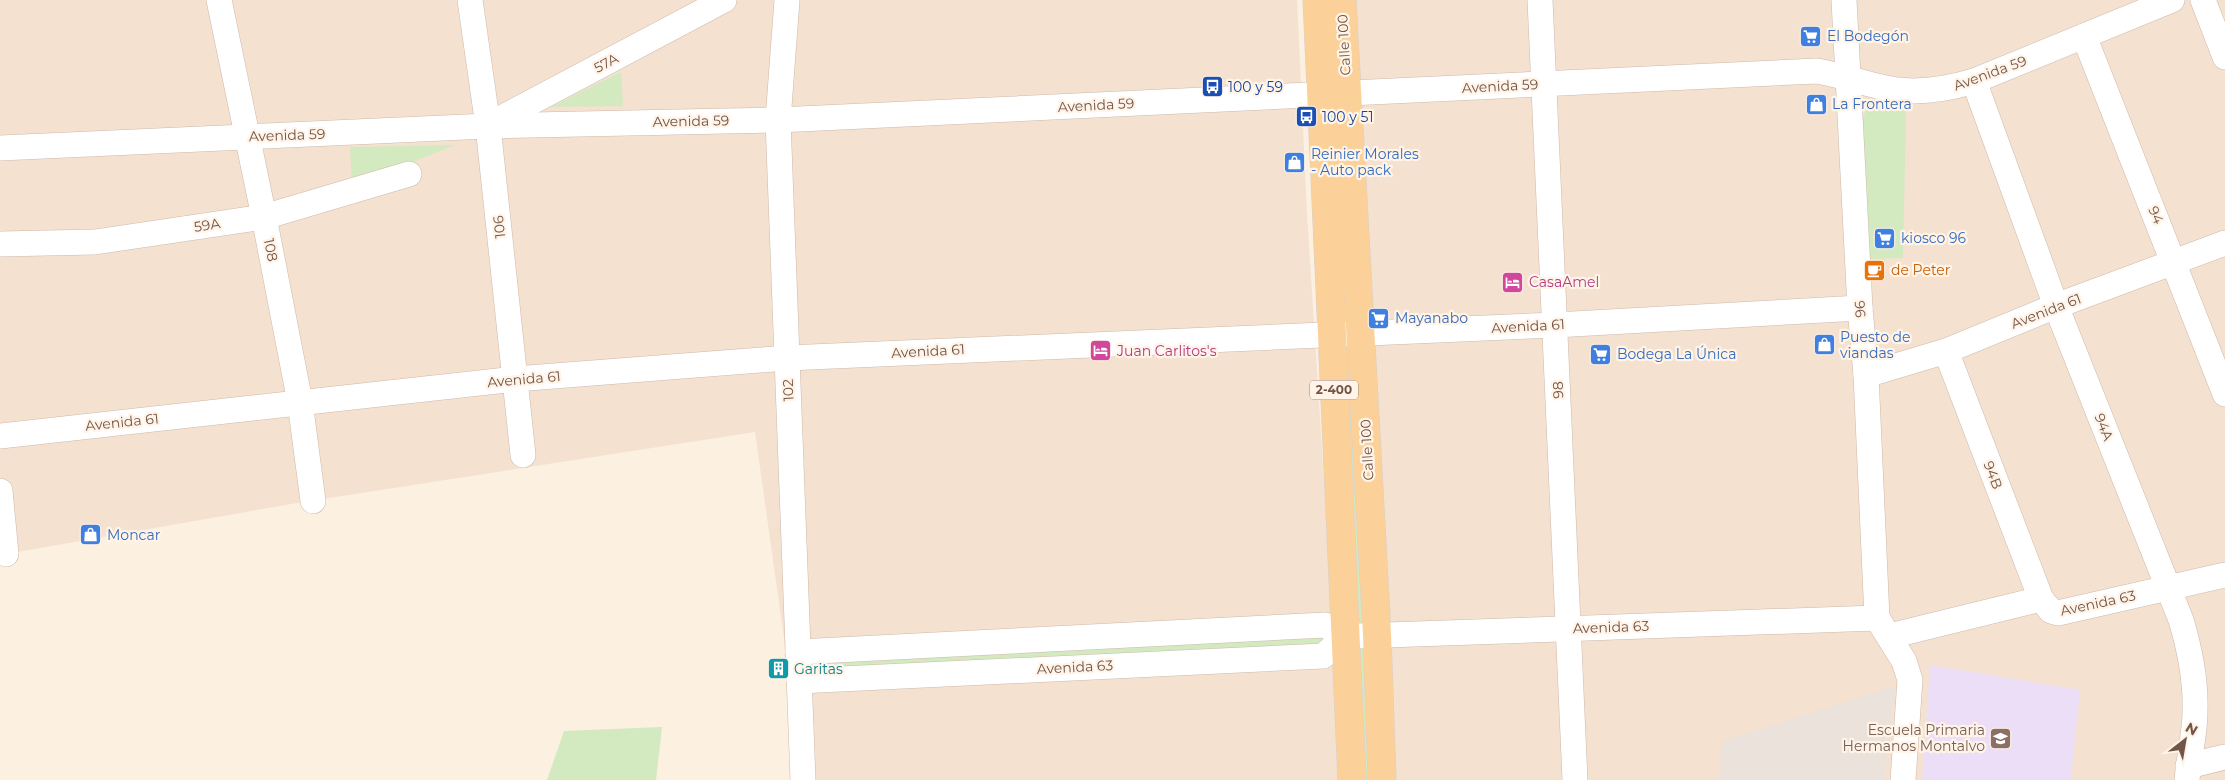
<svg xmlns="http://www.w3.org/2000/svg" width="2225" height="780" font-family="Montserrat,sans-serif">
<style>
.residential{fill:#f4e1cf}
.industrial{fill:#ebe2dc}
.education{fill:#eddef8}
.green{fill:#d3e9c0}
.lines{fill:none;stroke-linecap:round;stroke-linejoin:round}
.minor-casing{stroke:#cfb9ab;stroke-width:26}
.major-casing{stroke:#d8cfcc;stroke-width:29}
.minor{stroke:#fff;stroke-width:25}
.major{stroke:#fbd199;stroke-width:28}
.labels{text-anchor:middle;stroke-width:4.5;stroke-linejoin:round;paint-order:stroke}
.shield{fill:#fff4e7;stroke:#9d8578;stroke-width:1}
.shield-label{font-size:12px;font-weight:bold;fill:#735548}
.shop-label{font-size:14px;fill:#366cbe;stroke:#fff4e7;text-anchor:start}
.street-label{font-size:14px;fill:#735548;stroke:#fff4e7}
.transit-label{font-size:14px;fill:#164399;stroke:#fff4e7;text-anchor:start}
.food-label{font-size:14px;fill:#c56008;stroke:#fff4e7;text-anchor:start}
.hotel-label{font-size:14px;fill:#b23c85;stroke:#fff4e7;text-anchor:start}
.culture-label{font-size:14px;fill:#0d838f;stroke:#fff4e7;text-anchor:start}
.education-label{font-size:14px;fill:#785e54;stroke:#fff4e7;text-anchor:end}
</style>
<rect width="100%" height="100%" fill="#fcf0e1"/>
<g class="residential">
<path d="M 0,0 L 1297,0 L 1307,214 L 1343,780 L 791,780 L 784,638 L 755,432 L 297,503 L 0,555 Z"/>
<path d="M 1342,0 L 2225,0 L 2225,780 L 1391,780 Z"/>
</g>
<path class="industrial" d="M 1895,686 L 1884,780 L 1719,780 L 1722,741 Z"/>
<path class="education" d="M 1930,665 L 2080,690 L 2071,780 L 1922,780 Z"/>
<g class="green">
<path d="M 621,72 L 623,106 L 551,107 Z"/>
<path d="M 1871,104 L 1879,104 L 1906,109 L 1903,258 L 1868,259 L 1862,118 Z"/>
<path d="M 455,145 L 352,186 L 350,147 Z"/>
<path d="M 1348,341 L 1365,629 L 1358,630 L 1342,342 Z"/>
<path d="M 1324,631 L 1335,639 L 1322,650 L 805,675 L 804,657 Z"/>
<path d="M 1359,643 L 1364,643 L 1371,780 L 1363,780 Z"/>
<path d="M 662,727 L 656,780 L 547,780 L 564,731 Z"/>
</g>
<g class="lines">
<defs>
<g id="minor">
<path d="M 219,0 L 264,217 L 300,402 L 313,501"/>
<path d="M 470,0 L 488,126 L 523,455"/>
<path d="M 787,0 L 778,120 L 803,780"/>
<path d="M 1540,0 L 1575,780"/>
<path d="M 1844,0 L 1860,308 L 1866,375 L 1877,618"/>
<path d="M 2203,0 L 2225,57"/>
<path d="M 2084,36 L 2225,394"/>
<path d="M 1974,81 L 2056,306 L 2181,620 C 2190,650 2196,679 2195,711 C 2195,734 2189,757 2187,780"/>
<path d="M 492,123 L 724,0"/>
<path d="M 0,148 L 488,126 L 778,120 L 1817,71 C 1839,75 1860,82 1881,87 C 1912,95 1944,90 1974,81 L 2172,0"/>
<path d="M 0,244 L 95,242 L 264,217 L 409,174"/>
<path d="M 1946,351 L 2041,599 L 2051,611 L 2058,613 L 2225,575"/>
<path d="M 1866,375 L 1946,351 L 2056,306 L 2225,243"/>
<path d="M 0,436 L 515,379 L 787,358 L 1555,325 L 1860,308"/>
<path d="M 0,491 L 6,554"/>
<path d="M 1877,618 L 1904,661 L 1910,680 L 1903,780"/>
<path d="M 1357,636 L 1877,618"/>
<path d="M 1890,636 L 2041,599"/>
<path d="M 798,652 L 1325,625 L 1345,637 L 1323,656 L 799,681"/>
<path d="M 2188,766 L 2225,757"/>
</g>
<g id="major">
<path d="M 1317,0 L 1352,780"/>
<path d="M 1342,0 L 1377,634 L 1382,780"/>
</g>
</defs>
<use href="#minor" class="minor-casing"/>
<use href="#major" class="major-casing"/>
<use href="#minor" class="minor"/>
<use href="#major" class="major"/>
</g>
<defs>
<symbol id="supermarket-square" viewBox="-11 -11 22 22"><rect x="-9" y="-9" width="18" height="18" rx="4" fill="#3f7fe0" stroke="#fff4e7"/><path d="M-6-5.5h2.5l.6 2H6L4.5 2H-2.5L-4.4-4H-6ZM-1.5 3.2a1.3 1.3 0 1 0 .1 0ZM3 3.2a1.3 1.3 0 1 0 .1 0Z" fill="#fff"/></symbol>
<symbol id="bus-square" viewBox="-11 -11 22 22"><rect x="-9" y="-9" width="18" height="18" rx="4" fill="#1a4fb4" stroke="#fff4e7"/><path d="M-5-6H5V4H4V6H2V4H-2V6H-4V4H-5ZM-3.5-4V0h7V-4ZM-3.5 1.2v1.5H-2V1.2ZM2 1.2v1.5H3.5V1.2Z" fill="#fff"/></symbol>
<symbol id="shop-square" viewBox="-11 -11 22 22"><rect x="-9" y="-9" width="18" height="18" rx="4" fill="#3f7fe0" stroke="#fff4e7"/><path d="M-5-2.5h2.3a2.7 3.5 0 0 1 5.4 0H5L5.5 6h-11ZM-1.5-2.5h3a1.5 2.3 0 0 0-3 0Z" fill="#fff"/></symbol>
<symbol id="cafe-square" viewBox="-11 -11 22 22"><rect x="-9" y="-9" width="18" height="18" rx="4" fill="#e8710a" stroke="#fff4e7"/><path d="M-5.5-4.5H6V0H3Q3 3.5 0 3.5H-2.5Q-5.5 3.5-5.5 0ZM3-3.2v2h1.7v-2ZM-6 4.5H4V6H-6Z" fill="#fff"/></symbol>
<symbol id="hotel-square" viewBox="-11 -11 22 22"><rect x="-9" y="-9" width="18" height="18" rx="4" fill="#d1479c" stroke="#fff4e7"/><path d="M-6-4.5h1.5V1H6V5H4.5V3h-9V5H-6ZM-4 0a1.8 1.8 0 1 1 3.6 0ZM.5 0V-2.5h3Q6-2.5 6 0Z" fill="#fff"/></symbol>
<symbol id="building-square" viewBox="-11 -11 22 22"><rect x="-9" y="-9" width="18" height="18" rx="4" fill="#0f9aa8" stroke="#fff4e7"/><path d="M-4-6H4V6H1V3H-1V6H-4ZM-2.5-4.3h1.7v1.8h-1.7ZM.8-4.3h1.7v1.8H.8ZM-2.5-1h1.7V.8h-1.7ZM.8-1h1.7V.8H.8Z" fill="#fff"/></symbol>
<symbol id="school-square" viewBox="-11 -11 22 22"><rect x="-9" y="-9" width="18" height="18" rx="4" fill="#8d6e63" stroke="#fff4e7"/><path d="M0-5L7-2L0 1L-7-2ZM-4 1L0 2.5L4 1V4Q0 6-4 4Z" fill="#fff"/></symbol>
</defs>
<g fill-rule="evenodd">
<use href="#supermarket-square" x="1798" y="24" width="25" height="25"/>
<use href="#bus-square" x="1200" y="74" width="25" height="25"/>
<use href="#shop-square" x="1804" y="92" width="25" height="25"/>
<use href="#bus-square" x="1294" y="104" width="25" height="25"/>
<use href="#shop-square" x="1282" y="150" width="25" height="25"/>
<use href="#supermarket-square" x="1872" y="226" width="25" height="25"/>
<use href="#cafe-square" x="1862" y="258" width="25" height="25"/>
<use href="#hotel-square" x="1500" y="270" width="25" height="25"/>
<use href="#supermarket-square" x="1366" y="306" width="25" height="25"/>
<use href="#shop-square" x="1812" y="332" width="25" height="25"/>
<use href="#hotel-square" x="1088" y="338" width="25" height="25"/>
<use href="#supermarket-square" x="1588" y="342" width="25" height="25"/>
<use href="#shop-square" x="78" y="522" width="25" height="25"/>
<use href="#building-square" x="766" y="656" width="25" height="25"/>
<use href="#school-square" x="1988" y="726" width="25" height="25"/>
</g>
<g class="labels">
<rect class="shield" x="1310" y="380.5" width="48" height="19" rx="4"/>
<g class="shield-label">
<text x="1334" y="394">2-400</text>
</g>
<g class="shop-label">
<text x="1827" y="41">El Bodegón</text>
<text x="1832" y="109">La Frontera</text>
<text x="1311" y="159">Reinier Morales<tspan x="1311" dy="16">- Auto pack</tspan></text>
<text x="1901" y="243">kiosco 96</text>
<text x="1395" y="323">Mayanabo</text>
<text x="1840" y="342">Puesto de<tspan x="1840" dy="16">viandas</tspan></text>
<text x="1617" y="359">Bodega La Única</text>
<text x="107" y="540">Moncar</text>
</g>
<g class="street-label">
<text transform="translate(1344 45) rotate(-93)" y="5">Calle 100</text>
<text transform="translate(606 63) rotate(-28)" y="5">57A</text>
<text transform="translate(1990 73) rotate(-20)" y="5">Avenida 59</text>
<text transform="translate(1500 86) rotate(-3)" y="5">Avenida 59</text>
<text transform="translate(1096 105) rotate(-3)" y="5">Avenida 59</text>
<text transform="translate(691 121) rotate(-1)" y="5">Avenida 59</text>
<text transform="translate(287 135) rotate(-2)" y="5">Avenida 59</text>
<text transform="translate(2156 215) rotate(68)" y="5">94</text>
<text transform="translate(207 225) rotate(-9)" y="5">59A</text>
<text transform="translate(499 227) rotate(-96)" y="5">106</text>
<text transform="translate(271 250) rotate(79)" y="5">108</text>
<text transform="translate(1860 309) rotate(-94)" y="5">96</text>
<text transform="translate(2046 311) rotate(-21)" y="5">Avenida 61</text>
<text transform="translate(1528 326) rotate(-3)" y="5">Avenida 61</text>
<text transform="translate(928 351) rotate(-3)" y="5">Avenida 61</text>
<text transform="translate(524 379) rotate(-5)" y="5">Avenida 61</text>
<text transform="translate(788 390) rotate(-92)" y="5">102</text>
<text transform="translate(1558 390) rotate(-92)" y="5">98</text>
<text transform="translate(122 422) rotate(-6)" y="5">Avenida 61</text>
<text transform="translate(2104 427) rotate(68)" y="5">94A</text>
<text transform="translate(1367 450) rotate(-93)" y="5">Calle 100</text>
<text transform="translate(1993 475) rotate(69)" y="5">94B</text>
<text transform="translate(2098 603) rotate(-12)" y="5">Avenida 63</text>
<text transform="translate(1611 627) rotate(-2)" y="5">Avenida 63</text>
<text transform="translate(1075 667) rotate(-3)" y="5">Avenida 63</text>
</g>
<g class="transit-label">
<text x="1228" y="92">100 y 59</text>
<text x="1322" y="122">100 y 51</text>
</g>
<g class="food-label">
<text x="1891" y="275">de Peter</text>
</g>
<g class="hotel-label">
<text x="1529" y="287">CasaAmel</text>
<text x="1117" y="356">Juan Carlitos's</text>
</g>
<g class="culture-label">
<text x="794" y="674">Garitas</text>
</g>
<g class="education-label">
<text x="1985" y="735">Escuela Primaria<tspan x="1985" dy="16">Hermanos Montalvo</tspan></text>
</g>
</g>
<g transform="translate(2185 740) rotate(31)" stroke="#fff4e7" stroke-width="4" paint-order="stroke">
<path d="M0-4L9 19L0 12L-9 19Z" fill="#735548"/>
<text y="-8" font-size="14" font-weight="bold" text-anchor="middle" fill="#735548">N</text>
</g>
</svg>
